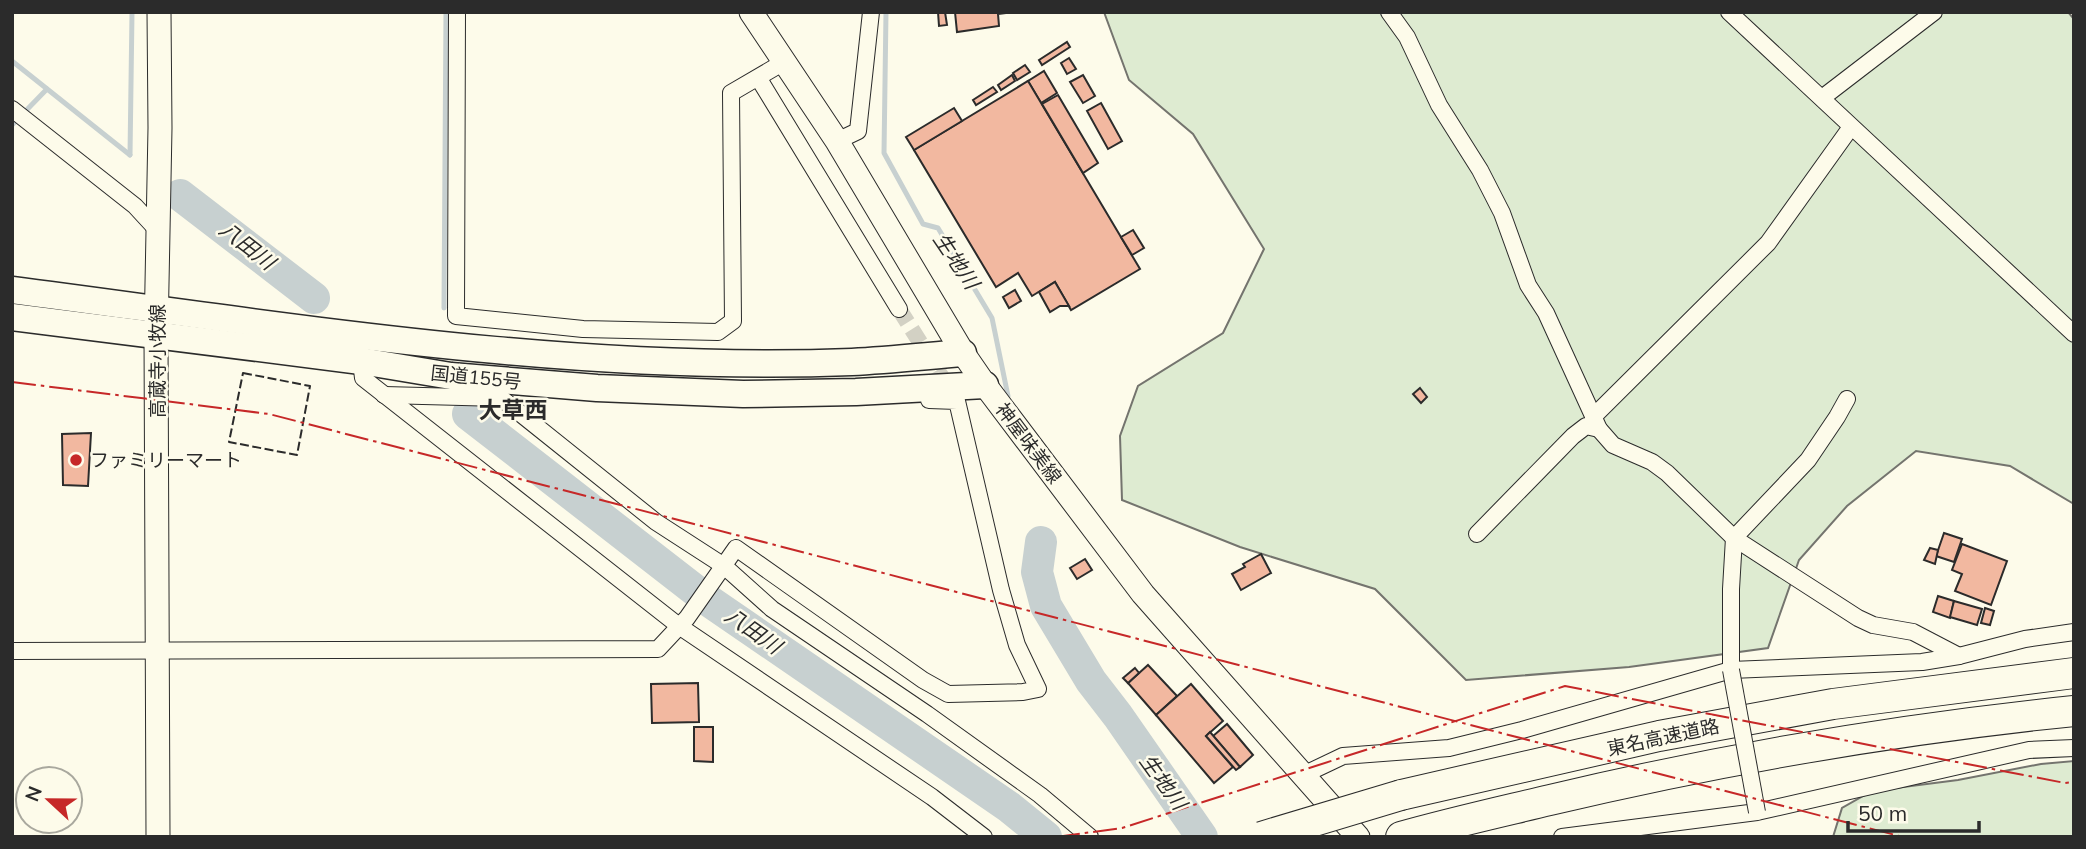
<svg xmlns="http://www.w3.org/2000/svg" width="2086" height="849" font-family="Mulish,'Noto Sans JP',sans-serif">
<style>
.green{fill:#deebd1;stroke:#74746e;stroke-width:2}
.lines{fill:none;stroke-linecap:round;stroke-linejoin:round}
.stream{stroke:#c7d0d0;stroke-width:5}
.river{stroke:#c7d0d0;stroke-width:32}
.building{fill:#f2b8a0;stroke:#2b2b2b;stroke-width:2}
.minor-tunnel{stroke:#d3d1c4;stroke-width:16;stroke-dasharray:16 8;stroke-linecap:butt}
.minor-casing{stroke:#2b2b2b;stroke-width:18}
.secondary-casing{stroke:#2b2b2b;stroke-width:25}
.trunk-casing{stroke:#2b2b2b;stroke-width:29}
.motorway-casing{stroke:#2b2b2b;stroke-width:32}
.minor{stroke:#fdfbea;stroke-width:16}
.secondary{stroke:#fdfbea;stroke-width:23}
.trunk{stroke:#fdfbea;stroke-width:26}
.motorway{stroke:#fdfbea;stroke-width:30}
.minor-bridge-casing{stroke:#2b2b2b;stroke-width:18;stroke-linecap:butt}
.motorway-bridge-casing{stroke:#2b2b2b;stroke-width:32;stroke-linecap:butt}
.minor-bridge{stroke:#fdfbea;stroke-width:16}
.motorway-bridge{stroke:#fdfbea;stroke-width:30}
.fence{stroke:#2b2b2b;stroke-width:2;stroke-dasharray:9 3.5;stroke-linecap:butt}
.power{stroke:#c62828;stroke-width:2;stroke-dasharray:24 5 3.5 5;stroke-linecap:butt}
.poi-dot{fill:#c62828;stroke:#fdfbea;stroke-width:2.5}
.labels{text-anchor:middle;stroke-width:5;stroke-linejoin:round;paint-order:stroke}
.street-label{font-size:19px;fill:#2b2b2b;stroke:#fdfbea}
.poi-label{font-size:19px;fill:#2b2b2b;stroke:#fdfbea;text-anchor:start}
.water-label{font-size:21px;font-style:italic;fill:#2b2b2b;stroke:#fdfbea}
.quarter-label{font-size:23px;font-weight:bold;fill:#2b2b2b;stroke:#fdfbea}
</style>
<rect width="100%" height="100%" fill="#fdfbea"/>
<g class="green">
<path d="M 1104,12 L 2068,12 L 2074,19 L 2074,504 L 2010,466 L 1916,451 L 1847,506 L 1799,560 L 1768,648 L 1629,667 L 1466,680 L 1375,589 L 1240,547 L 1122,500 L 1120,436 L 1138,386 L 1223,333 L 1264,249 L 1193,134 L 1129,80 Z"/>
<path d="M 2074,761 L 2074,837 L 1833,837 L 1842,808 L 1872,791 L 1958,780 L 2041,764 Z"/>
</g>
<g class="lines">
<g class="stream">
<path d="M 886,12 L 884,153 L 923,224 L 938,228 L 992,318 L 1008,396"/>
<path d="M 12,61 L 130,155"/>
<path d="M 12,125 L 47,89"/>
<path d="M 130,155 L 132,12"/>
<path d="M 444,308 L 446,12"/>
</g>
<g class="river">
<path d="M 180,195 L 314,298"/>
<path d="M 468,414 L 709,601 L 1009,807 L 1046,837"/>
<path d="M 1041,542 L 1037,572 L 1046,606 L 1091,681 L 1118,716 L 1202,837"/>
</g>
</g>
<g class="building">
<path d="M 938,12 L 945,12 L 947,25 L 939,26 Z"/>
<path d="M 955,12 L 1014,12 L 998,14 L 999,26 L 957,32 Z"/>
<path d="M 1067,42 L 1070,47 L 1042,65 L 1039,60 Z"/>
<path d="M 1069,58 L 1076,69 L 1067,74 L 1061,63 Z"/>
<path d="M 1025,65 L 1030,72 L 1017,80 L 1013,73 Z"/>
<path d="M 1044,71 L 1057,93 L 1041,103 L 1028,81 Z"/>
<path d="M 1012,75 L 1015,81 L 1001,90 L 998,85 Z"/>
<path d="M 1083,75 L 1095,96 L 1083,103 L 1070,82 Z"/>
<path d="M 1028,81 L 1140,269 L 1071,310 L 1055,282 L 1032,296 L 1018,273 L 996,287 L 914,150 Z"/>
<path d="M 993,87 L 997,92 L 976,105 L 973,100 Z"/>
<path d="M 1058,95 L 1098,163 L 1083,173 L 1042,104 Z"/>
<path d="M 1101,103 L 1122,141 L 1108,149 L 1087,111 Z"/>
<path d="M 954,108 L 962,121 L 914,150 L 906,137 Z"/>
<path d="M 1133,230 L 1144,248 L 1132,255 L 1121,237 Z"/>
<path d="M 1055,282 L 1069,306 L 1060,306 L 1050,312 L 1039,292 Z"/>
<path d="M 1015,290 L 1021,301 L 1009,308 L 1003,297 Z"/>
<path d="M 1420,388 L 1427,397 L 1421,403 L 1413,394 Z"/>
<path d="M 91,433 L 88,486 L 63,485 L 62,434 Z"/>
<path d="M 1944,533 L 1962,539 L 1954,562 L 1936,556 Z"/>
<path d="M 1962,544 L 2007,561 L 1991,605 L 1955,591 L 1962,574 L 1952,570 Z"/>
<path d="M 1930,548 L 1938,550 L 1935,564 L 1924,560 Z"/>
<path d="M 1261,554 L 1271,573 L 1241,590 L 1232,574 L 1245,567 L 1243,564 Z"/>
<path d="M 1085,559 L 1092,570 L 1077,579 L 1070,568 Z"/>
<path d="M 1938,596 L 1954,601 L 1950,618 L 1933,612 Z"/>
<path d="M 1954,601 L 1982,609 L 1977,625 L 1950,617 Z"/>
<path d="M 1985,608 L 1994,611 L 1990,625 L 1981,623 Z"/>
<path d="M 1148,665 L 1177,696 L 1156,715 L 1128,683 Z"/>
<path d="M 1135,668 L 1139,673 L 1128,683 L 1123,678 Z"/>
<path d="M 698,683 L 699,722 L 652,723 L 651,684 Z"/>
<path d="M 1191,684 L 1223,721 L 1206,736 L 1233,767 L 1214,783 L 1156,715 Z"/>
<path d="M 1227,724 L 1253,755 L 1240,767 L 1213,736 Z"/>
<path d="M 694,727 L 713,727 L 713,762 L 694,761 Z"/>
<path d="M 1210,732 L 1240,767 L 1236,770 L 1206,736 Z"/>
</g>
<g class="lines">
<path class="minor-tunnel" d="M 899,309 L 950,390"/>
<defs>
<g id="minor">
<path d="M 457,12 L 456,316 L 583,329 L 718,332 L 733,321 L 731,93 L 784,62"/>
<path d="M 1389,12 L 1407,37 L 1439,105 L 1480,170 L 1502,213 L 1528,285 L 1546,313 L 1599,429 L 1613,445 L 1652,462 L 1667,473 L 1734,538 L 1858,618 L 1873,625 L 1913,632 L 1959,656"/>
<path d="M 1729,12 L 2074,334"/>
<path d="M 759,79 L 899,309"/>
<path d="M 1822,98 L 1934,12"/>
<path d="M 12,109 L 135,206 L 158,231"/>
<path d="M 837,141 L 858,131 L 871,12"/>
<path d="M 361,361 L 363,378 L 679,626 L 932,797 L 984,837"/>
<path d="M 483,378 L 501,398 L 656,522 L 724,566 L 772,609 L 927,714 L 1040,795 L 1090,837"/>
<path d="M 384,395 L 501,398"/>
<path d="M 1593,417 L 1768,243 L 1851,127"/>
<path d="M 1477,534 L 1573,436 L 1586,426 L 1599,429"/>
<path d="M 12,651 L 658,649 L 687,618 L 736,548 L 923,680 L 948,694 L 1023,692 L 1038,689 L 1017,645 L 1001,590 L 957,401 L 929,400"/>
<path d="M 1731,670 L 1731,589 L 1734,538 L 1808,460 L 1837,417 L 1847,399"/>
<path d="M 1303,775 L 1343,756 L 1449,748 L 1522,730 L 1731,670 L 1922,662 L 1959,656 L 2025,639 L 2074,632"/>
<path d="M 1562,837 L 1757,812 L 2029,750 L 2074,748"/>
</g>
<g id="secondary">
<path d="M 751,12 L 837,141 L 963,353 L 985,385 L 1143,594 L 1358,837"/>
<path d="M 158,837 L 156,335 L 160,128 L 159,12"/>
</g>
<g id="trunk">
<path d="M 12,290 C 290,326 571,373 852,362 C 889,360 926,356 963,353"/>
<path d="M 12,317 L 361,361 L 451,376 L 597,388 L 743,394 L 856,392 L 985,385"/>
</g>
<g id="motorway">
<path d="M 1401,795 L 1659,736 L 1833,704 L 2074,673"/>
<path d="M 1401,837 C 1450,823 1500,812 1550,800 C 1723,759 1897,729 2074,711"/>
</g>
</defs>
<use href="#minor" class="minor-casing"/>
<use href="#secondary" class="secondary-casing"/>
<use href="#trunk" class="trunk-casing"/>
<use href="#motorway" class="motorway-casing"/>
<use href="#minor" class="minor"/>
<use href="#secondary" class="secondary"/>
<use href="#trunk" class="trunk"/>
<use href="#motorway" class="motorway"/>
<defs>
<path id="minor-bridge" d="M 1731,670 L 1757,812"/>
<path id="motorway-bridge" d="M 1261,837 L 1401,795"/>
</defs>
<use href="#minor-bridge" class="minor-bridge-casing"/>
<use href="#motorway-bridge" class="motorway-bridge-casing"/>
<use href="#minor-bridge" class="minor-bridge"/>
<use href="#motorway-bridge" class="motorway-bridge"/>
<path class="fence" d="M 243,373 L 310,386 L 297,455 L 229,442 Z"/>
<g class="power">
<path d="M 12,382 L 269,414 L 1903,837"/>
<path d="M 1056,837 L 1122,828 L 1565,686 L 2065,783 L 2074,782"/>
</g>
</g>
<circle class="poi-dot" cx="76" cy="460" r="7"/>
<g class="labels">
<g class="street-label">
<text transform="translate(157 361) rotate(-90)" y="7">高蔵寺小牧線</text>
<text transform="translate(476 377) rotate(6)" y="7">国道155号</text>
<text transform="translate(1029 443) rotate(53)" y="7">神屋味美線</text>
<text transform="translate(1663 737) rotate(-12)" y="7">東名高速道路</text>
</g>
<g class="poi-label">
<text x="90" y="467">ファミリーマート</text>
</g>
<g class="water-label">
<text transform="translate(247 246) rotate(38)" y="7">八田川</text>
<text transform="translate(956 261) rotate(56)" y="7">生地川</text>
<text transform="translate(753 631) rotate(35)" y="7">八田川</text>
<text transform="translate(1163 782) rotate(54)" y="7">生地川</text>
</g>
<g class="quarter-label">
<text x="513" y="418">大草西</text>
</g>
</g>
<rect width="2086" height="849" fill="none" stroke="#2b2b2b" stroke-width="28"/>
<g transform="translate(49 800) rotate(292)"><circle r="33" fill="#fdfbea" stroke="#a9a89e" stroke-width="2"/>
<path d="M0-5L12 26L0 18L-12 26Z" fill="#c62828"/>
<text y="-10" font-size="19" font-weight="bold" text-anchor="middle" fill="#2b2b2b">N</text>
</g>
<path d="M1848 821v10h131v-10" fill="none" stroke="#2b2b2b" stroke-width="3.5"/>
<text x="1858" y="821" font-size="21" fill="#2b2b2b" stroke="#fdfbea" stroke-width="5" paint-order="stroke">50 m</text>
</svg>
